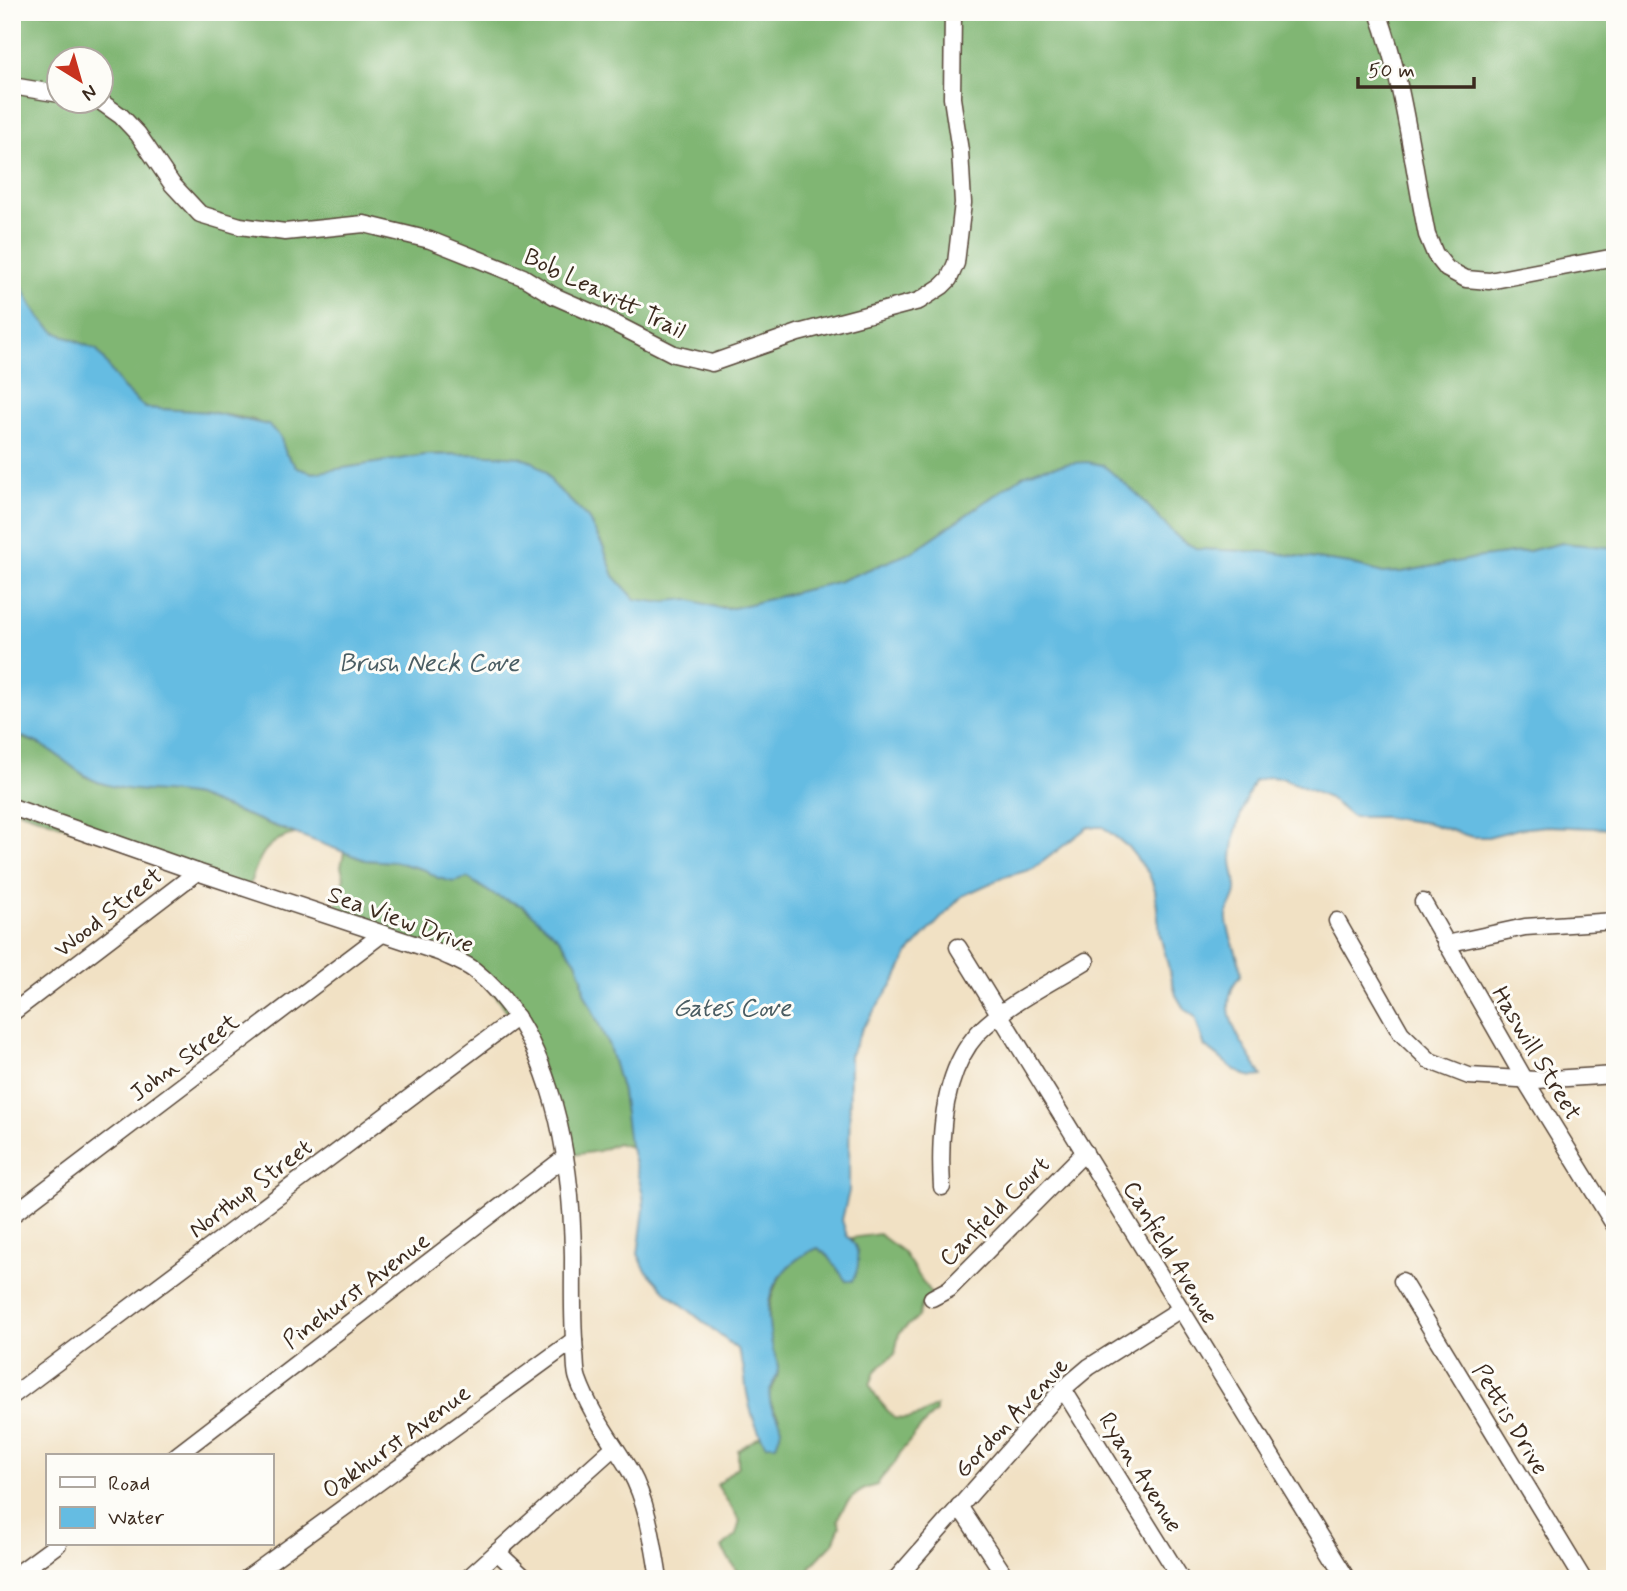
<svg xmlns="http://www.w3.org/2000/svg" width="1627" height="1591" font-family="Mynerve,sans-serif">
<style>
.forest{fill:#80b673;stroke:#5e7048;stroke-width:2;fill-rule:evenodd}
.water{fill:#65bce2;stroke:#507380;stroke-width:2}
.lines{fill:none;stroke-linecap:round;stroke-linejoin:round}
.street-casing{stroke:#564537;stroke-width:19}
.street{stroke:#fff;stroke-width:16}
.labels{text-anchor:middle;stroke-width:6;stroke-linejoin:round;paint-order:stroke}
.street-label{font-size:24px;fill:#3b2a1e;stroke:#fdfcf7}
.water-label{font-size:26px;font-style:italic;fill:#4a5d63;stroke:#fdfcf7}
</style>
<rect width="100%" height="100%" fill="#fdfcf7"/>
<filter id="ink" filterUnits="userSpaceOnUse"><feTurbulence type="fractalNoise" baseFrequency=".0143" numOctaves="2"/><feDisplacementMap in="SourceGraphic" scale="14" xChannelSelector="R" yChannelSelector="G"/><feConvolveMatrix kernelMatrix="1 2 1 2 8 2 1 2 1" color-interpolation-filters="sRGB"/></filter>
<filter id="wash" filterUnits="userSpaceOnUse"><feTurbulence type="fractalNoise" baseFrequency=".00686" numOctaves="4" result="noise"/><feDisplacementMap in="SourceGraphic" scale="28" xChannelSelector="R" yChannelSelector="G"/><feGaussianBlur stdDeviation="1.57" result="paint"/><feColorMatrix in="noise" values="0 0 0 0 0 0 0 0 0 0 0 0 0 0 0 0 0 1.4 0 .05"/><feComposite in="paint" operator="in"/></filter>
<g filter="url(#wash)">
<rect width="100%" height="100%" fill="#f1e1c4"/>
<g class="forest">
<path d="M 12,12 L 1615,12 L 1615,548 L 1562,543 L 1529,551 L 1482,557 L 1402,572 L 1383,573 L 1350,564 L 1268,552 L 1198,549 L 1182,541 L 1170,530 L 1139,496 L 1024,475 L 912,552 L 840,581 L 734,608 L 643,602 L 635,599 L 614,576 L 604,549 L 588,518 L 553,484 L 545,471 L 520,457 L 458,454 L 425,455 L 313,473 L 297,468 L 286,454 L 280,436 L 254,420 L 210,412 L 145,408 L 122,387 L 97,350 L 55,332 L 42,320 L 32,306 L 12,265 ZM 60,60 L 102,60 L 102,102 L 60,102 Z"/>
<path d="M 12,734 L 45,746 L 86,777 L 100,783 L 133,790 L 167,791 L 196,796 L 295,834 C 263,840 258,861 248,889 L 12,808 Z"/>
<path d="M 344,852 L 365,860 L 396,862 L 425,870 L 438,878 L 468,878 L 494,895 L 523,906 L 559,938 L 576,961 L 582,977 L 584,992 L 609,1046 L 622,1092 L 630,1147 L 617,1143 L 599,1151 L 566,1156 L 535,1046 L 475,971 L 333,915 L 344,877 L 341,867 Z"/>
<path d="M 879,1234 L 903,1252 L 933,1297 L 922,1305 L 918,1317 L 899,1333 L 895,1354 L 875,1371 L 870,1385 L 876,1397 L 894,1418 C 911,1421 922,1415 936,1406 L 936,1412 C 923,1423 914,1436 903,1449 C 899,1453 898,1459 895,1463 C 889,1471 882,1475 877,1485 C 859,1489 843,1502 838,1520 L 840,1526 L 833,1543 L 811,1566 L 808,1579 L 747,1579 L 739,1575 L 722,1548 L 736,1535 L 740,1521 L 717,1485 L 738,1466 L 738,1450 L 760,1436 L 766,1445 L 779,1417 C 757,1388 779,1392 778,1368 C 778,1360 773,1355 772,1347 C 763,1304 773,1264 818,1248 L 829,1257 L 846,1281 L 858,1252 L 851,1238 Z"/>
</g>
<path class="water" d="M 12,265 L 32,306 L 42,320 L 55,332 L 97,350 L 122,387 L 145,408 L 210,412 L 268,425 L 280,436 L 286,454 L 297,468 L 313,473 L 425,455 L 475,454 L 520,457 L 533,462 L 545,471 L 553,484 L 588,518 L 604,549 L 614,576 L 635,599 L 657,602 L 688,599 L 719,608 L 734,608 L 840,581 L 912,552 L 1024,475 L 1039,469 L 1072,463 L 1087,462 L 1103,465 L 1139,496 L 1170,530 L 1182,541 L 1198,549 L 1268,552 L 1350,564 L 1383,573 L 1402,572 L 1482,557 L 1529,551 L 1562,543 L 1615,548 L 1615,829 L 1547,826 L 1518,829 L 1488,837 L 1472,837 L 1428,823 L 1383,817 L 1352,817 L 1329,798 L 1282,778 L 1268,777 L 1254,781 C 1243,804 1233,834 1232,859 C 1232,870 1237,881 1236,891 C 1235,900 1228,908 1227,916 C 1225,930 1240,955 1241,974 C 1211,1010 1244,1043 1262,1076 C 1237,1081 1225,1058 1205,1047 L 1195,1017 L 1183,1007 L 1176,995 L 1160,935 L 1155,890 L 1149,874 L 1128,847 L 1103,827 L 1088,827 L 1033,869 L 1004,877 L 962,896 L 909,952 L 896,979 L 862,1029 L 850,1056 L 849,1191 L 842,1220 L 847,1236 C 861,1247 861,1267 852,1281 L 846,1281 L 829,1257 L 818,1248 C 796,1256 772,1277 769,1302 C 767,1315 770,1333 772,1345 C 773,1353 777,1359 778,1366 C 779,1382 767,1385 770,1401 C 773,1422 789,1414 776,1445 L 766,1445 C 756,1429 750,1412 747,1393 C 744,1376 745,1364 737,1349 L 665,1291 L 645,1269 L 638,1254 L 644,1209 L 643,1195 L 628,1137 L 622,1092 L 609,1046 L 584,992 L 582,977 L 576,961 L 559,938 L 523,906 L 494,895 L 468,878 L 453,882 L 438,878 L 425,870 L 396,862 L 365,860 L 196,796 C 164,789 130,794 98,782 C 77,774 62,756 43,746 C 33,740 23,737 12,734 Z"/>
</g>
<g filter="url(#ink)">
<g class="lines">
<defs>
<g id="street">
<path d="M 1378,12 C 1404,83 1412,161 1427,235 L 1435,254 L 1447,269 L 1466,279 L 1489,281 L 1615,257"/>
<path d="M 12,86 L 60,94"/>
<path d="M 101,102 L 121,116 L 138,134 L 172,184 L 200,214 L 240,226 L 285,232 L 364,224 L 430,240 L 523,277 L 554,296 L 602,317 L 674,354 L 712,363 L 798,333 L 919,301 L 942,286 L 949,279 L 956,263 L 963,203 L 960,151 L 952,98 L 953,12"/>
<path d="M 12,807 L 197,872 L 441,953 C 451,958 465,963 474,970 C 554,1033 572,1162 573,1257 C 573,1290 572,1321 575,1353 C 576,1361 575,1371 578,1379 C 590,1413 612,1441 630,1471 C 648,1503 653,1543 659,1579"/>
<path d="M 1423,902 L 1525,1080 L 1615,1226"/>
<path d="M 1337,921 L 1401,1033 L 1430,1061 L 1469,1076 L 1536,1080 L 1615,1075"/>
<path d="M 1446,944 L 1525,927 L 1615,921"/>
<path d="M 958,947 L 1347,1579"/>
<path d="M 12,1013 L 197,872"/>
<path d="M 942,1187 C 939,1137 942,1073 978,1033 C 1003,1006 1054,981 1086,961"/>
<path d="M 12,1215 L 382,934"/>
<path d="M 1402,1281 L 1583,1579"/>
<path d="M 932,1298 L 949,1289 L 1085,1152"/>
<path d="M 1063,1389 L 1181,1579"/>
<path d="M 12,1396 L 517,1017"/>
<path d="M 176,1456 L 564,1158"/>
<path d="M 959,1506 L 1007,1579"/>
<path d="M 497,1552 L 526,1579"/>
<path d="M 12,1578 L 58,1544"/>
<path d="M 246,1579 L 574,1340"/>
<path d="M 467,1579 L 614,1447"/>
<path d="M 896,1579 L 1063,1389 L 1089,1367 L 1179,1310"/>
</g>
</defs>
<use href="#street" class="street-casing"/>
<use href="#street" class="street"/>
</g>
</g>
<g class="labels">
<g class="street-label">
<text transform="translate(605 293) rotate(26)" y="8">Bob Leavitt Trail</text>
<text transform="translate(108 912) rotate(-38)" y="8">Wood Street</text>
<text transform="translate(401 919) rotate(20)" y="8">Sea View Drive</text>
<text transform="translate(1537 1053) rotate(59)" y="8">Haswill Street</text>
<text transform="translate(184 1057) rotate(-37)" y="8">John Street</text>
<text transform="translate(250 1188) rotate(-37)" y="8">Northup Street</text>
<text transform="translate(994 1211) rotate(-45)" y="8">Canfield Court</text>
<text transform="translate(1171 1252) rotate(59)" y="8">Canfield Avenue</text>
<text transform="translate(356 1290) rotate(-37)" y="8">Pinehurst Avenue</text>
<text transform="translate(1011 1417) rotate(-47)" y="8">Gordon Avenue</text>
<text transform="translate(1511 1419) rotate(59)" y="8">Pettis Drive</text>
<text transform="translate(396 1441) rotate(-36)" y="8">Oakhurst Avenue</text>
<text transform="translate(1141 1472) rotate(58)" y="8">Ryan Avenue</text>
</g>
<g class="water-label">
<text x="429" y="671">Brush Neck Cove</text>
<text x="732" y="1016">Gates Cove</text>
</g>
</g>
<rect width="1627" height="1591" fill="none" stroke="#fdfcf7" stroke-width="42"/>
<rect x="46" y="1454" width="228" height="91" fill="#fdfcf7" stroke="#afa8a0" stroke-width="2"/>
<rect x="60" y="1477" width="35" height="10" fill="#ffffff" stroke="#afa8a0" stroke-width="2"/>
<text x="108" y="1490" font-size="21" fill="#3b2a1e">Road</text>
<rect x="60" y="1507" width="35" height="21" fill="#65bce2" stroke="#afa8a0" stroke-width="2"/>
<text x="108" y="1524" font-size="21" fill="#3b2a1e">Water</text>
<g transform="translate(80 80) rotate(143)"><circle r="33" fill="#fdfcf7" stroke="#afa8a0" stroke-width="2"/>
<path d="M0-5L12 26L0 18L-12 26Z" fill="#c8321e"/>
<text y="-10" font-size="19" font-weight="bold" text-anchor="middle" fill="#3b2a1e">N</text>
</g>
<path d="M1358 77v10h116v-10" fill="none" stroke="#3b2a1e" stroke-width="3.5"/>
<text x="1368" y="77" font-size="21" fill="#3b2a1e" stroke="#fdfcf7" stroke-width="5" paint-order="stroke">50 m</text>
</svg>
